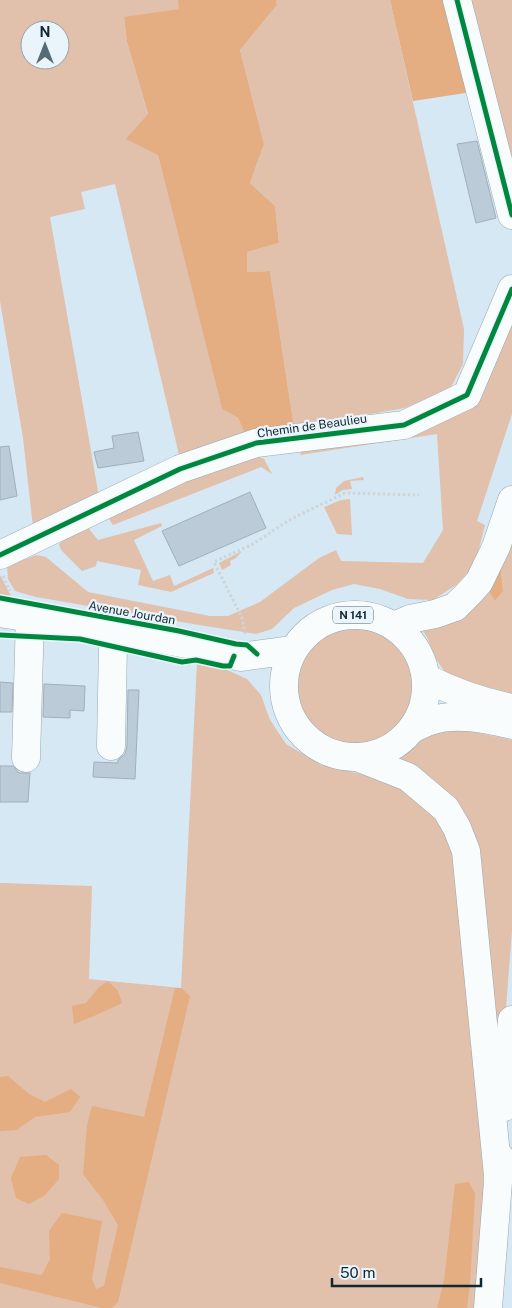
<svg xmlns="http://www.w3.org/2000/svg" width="512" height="1308" font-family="'Public Sans',sans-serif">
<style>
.green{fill:#e1c0ac;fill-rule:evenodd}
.forest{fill:#e4ad82}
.building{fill:#bccbd8;stroke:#a0afbb}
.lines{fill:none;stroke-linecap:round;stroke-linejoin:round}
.minor-casing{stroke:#95a8b2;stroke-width:29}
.major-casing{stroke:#95a8b2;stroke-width:29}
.highway-casing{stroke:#95a8b2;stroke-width:29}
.path{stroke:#ced4d8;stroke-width:3;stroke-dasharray:2.5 2.5;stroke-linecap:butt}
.minor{stroke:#f9fcfd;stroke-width:28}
.major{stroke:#f9fcfd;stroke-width:28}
.highway{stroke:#f9fcfd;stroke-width:28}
.cycleway-casing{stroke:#eaf5fb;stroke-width:8}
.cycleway{stroke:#00873e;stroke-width:5}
.labels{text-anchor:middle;stroke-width:4.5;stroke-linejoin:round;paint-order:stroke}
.shield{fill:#eaf5fb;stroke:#52666f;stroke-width:1}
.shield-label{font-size:11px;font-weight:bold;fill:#112833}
.street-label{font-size:12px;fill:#112833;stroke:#eaf5fb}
</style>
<rect width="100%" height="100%" fill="#d6e8f3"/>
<g class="green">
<path d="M 0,0 L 178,0 L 180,9 L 124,18 L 127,42 L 148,115 L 222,409 L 238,418 L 245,434 L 180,459 L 115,184 L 81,192 L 85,209 L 50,217 L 99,497 L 33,527 L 23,438 L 0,301 ZM 30,30 L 60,30 L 60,60 L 30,60 Z"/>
<path d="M 276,0 L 390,0 L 464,329 L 463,364 L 449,391 L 405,408 L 294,427 L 270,271 L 247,272 L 247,252 L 279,243 L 275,206 L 250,183 L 264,144 L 240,50 L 277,5 Z"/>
<path d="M 458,0 L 512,0 L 512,185 Z"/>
<path d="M 512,298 L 512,414 L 477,521 L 485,525 L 475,565 L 456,585 L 433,600 L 408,599 L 380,589 L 354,584 L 332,590 L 294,608 L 272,629 L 256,634 L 199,625 L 36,597 L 15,591 L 8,579 L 7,566 L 36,555 L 46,557 L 88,592 L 210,616 L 228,616 L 260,602 L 319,558 L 336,550 L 341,561 L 423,563 L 443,530 L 437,434 L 300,455 L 302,450 L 456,415 Z"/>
<path d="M 259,457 L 264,459 L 272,474 L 261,467 L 113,525 L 107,516 L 184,478 Z"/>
<path d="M 363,477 L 364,480 L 350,481 L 352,489 L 343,490 L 335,495 L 336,488 L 344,481 Z"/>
<path d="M 350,499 L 352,535 L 337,534 L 324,507 L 341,500 Z"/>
<path d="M 161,523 L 162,526 L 134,540 L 153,581 L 170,575 L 174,586 L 213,568 L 214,573 L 171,592 L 138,585 L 141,570 L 97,561 L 96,566 L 82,571 L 62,551 L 59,545 L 62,540 L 84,527 L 89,529 L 98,540 Z"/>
<path d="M 512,523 L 512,697 L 447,675 L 436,659 L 427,637 L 418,624 L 488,590 L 495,601 L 503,590 L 501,570 L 492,568 Z"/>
<path d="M 242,551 L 236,558 L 230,561 L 231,565 L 222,570 L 219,563 Z"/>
<path d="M 0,575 L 11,596 L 0,595 Z"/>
<circle cx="356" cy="684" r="61"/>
<path d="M 197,663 L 225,669 L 247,679 L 261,695 L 270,720 L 286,744 L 321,765 L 379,778 L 403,789 L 431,812 L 442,827 L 456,863 L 484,1145 L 483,1206 L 474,1308 L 0,1308 L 0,883 L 92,886 L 89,979 L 181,988 Z"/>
<path d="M 460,729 L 512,740 L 512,931 L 502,1058 L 495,1056 L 475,856 L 387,760 L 399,756 L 423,737 L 437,731 Z"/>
</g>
<g class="forest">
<path d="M 178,0 L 276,0 L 277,5 L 240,50 L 264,144 L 250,183 L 275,206 L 279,243 L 247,252 L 247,272 L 270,271 L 294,427 L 245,434 L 238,418 L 222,409 L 158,155 L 126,139 L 148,114 L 127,42 L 124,17 L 179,9 Z"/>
<path d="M 390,0 L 454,0 L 472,92 L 413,101 Z"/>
<path d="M 492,568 L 501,570 L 503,591 L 495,601 L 488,590 Z"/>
<path d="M 108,981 L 118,991 L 122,1003 L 94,1016 L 74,1024 L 72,1006 L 86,1003 L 99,987 Z"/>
<path d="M 175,988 L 181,988 L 190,996 L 118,1302 L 112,1308 L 102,1308 L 0,1283 L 0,1267 L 42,1275 L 50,1259 L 49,1231 L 62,1213 L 102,1221 L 92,1279 L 96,1289 L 104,1286 L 118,1225 L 103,1200 L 83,1174 L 87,1125 L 92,1106 L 144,1117 Z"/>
<path d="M 8,1076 L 29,1094 L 45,1102 L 71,1089 L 80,1097 L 70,1112 L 35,1117 L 16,1130 L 0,1131 L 0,1077 Z"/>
<path d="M 46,1155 L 59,1165 L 59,1179 L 44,1196 L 29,1204 L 16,1198 L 11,1178 L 20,1157 Z"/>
<path d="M 469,1182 L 475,1194 L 470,1284 L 467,1308 L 437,1308 L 444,1281 L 455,1184 Z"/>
</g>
<g class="building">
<path d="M 477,141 L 496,218 L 476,223 L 457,144 Z"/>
<path d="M 138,432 L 144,461 L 98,468 L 94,452 L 114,448 L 112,436 Z"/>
<path d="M 9,446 L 17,496 L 0,500 L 0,447 Z"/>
<path d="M 250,492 L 266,528 L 179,566 L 162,531 Z"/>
<path d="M 0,682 L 13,683 L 12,712 L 0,712 Z"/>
<path d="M 44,684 L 85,686 L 84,711 L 70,710 L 70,718 L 43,717 Z"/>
<path d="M 128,690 L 139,690 L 135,779 L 93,777 L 94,762 L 118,763 L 118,760 L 125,754 L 127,746 Z"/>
<path d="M 0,766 L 13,766 L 19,773 L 30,773 L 28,802 L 0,802 Z"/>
</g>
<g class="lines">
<defs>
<g id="minor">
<path d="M 457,0 L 512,215"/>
<path d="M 0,555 L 180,469 L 256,443 L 404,425 L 467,395 L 512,289"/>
<path d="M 111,746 L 113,646 L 112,630"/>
<path d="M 26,758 L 30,617"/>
</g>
<g id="major">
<path d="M 0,613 L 112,630 L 192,645 L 240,657 L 293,650"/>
<circle cx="355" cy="686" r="71"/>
<path d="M 426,678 C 453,692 482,702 512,708"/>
<path d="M 412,729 C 418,726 424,723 430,721 C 455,712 487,719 512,725"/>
</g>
<g id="highway">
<path d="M 394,626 L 410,619 L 435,614 L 455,607 L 469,593 L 479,582 L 496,547 L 512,500"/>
<path d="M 357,757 L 408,777 L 446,809 L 457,828 L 466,851 L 498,1175"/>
<path d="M 504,1107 L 512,1020"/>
<path d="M 488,1308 L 500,1157"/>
</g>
</defs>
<use href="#minor" class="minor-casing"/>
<use href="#major" class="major-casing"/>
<use href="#highway" class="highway-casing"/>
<g class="path">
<path d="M 3,576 L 10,591"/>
<path d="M 245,634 L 242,618 L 214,562 L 253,544 L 291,519 L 345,493 L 419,495"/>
</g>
<use href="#minor" class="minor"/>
<use href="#major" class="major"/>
<use href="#highway" class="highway"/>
<defs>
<g id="cycleway">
<path d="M 457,0 L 512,215"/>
<path d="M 0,555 L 180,469 L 256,443 L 404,425 L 467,395 L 512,289"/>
<path d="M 0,598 L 179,631 L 236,644 L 247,645 L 257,654"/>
<path d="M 0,635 L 80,639 L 182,662 L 196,660 L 223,666 L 230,666 L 234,656"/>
</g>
</defs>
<use href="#cycleway" class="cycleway-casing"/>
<use href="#cycleway" class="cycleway"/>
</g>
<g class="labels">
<rect class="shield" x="333" y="606.5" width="40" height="17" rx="4"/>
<g class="shield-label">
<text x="353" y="619">N 141</text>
</g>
<g class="street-label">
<text transform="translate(312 426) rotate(-8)" y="4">Chemin de Beaulieu</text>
<text transform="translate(132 613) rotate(10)" y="4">Avenue Jourdan</text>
</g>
</g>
<g transform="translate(45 45)"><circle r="24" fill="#eaf5fb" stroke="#93a3ab"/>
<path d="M0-4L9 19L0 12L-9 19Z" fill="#566b76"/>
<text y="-8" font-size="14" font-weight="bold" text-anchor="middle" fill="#112833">N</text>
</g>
<path d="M332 1278v8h149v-8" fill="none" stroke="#112833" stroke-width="2.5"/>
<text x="340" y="1278" font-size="15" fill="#112833" stroke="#eaf5fb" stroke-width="4" paint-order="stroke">50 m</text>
</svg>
